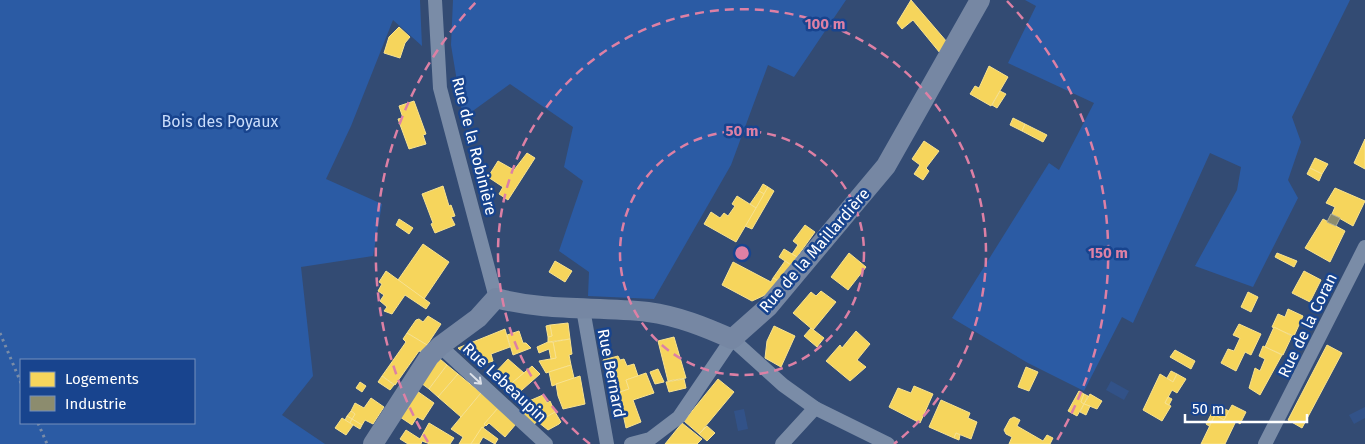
<svg xmlns="http://www.w3.org/2000/svg" width="1365" height="444" font-family="'Fira Sans',sans-serif">
<style>
.green{fill:#2b5ba4;fill-rule:evenodd}
.water{fill:#325288}
.homes{fill:#f6d55c;stroke:#f9e28d}
.industry{fill:#8c8c6e;stroke:#aeae9a}
.lines{fill:none;stroke-linecap:round;stroke-linejoin:round}
.path{stroke:#7a8ca7;stroke-width:3;stroke-dasharray:2.5 4;stroke-linecap:butt}
.street{stroke:#7a8ca7;stroke-width:14}
.secondary{stroke:#7687a3;stroke-width:20}
.oneway{stroke:#dee2e9}
.ring{fill:none;stroke:#dd80a5;stroke-width:2.5;stroke-dasharray:9 6}
.labels{text-anchor:middle;stroke-width:5;stroke-linejoin:round;paint-order:stroke}
.park-label{font-size:16px;fill:#caddfb;stroke:#18448e}
.street-label{font-size:16px;fill:#fff;stroke:#18448e}
.centre{fill:#dd80a5;stroke:#18448e;stroke-width:2.5}
.ring-label{font-size:15px;text-anchor:middle;font-weight:bold;fill:#dd80a5;stroke:#18448e;stroke-width:5;stroke-linejoin:round;paint-order:stroke}
</style>
<rect width="100%" height="100%" fill="#334b73"/>
<g class="green">
<path d="M 0,0 L 420,0 L 422,46 L 393,20 L 351,126 L 326,179 L 382,204 L 373,256 L 301,267 L 313,376 L 282,415 L 325,444 L 0,444 ZM 21,360 L 194,360 L 194,423 L 21,423 Z"/>
<path d="M 453,0 L 846,0 L 794,77 L 768,65 L 731,165 L 654,299 L 588,296 L 589,272 L 559,251 L 583,181 L 564,167 L 573,127 L 510,84 L 463,118 L 451,45 Z"/>
<path d="M 1025,0 L 1350,0 L 1292,117 L 1301,142 L 1288,180 L 1298,198 L 1253,287 L 1195,266 L 1237,190 L 1241,167 L 1210,153 L 1133,323 L 1122,317 L 1084,391 L 1028,363 L 952,318 L 1049,163 L 1059,170 L 1094,103 L 1008,63 L 1036,6 Z"/>
</g>
<g class="water">
<path d="M 1111,381 L 1129,391 L 1124,400 L 1106,390 Z"/>
<path d="M 1365,407 L 1365,418 L 1354,424 L 1349,415 Z"/>
<path d="M 744,409 L 748,429 L 738,431 L 734,411 Z"/>
</g>
<g class="homes">
<path d="M 911,0 L 947,42 L 940,53 L 913,20 L 902,29 L 897,23 Z"/>
<path d="M 399,27 L 410,37 L 405,43 L 400,58 L 384,53 L 389,37 Z"/>
<path d="M 989,66 L 1008,77 L 991,106 L 970,94 L 975,86 L 979,88 Z"/>
<path d="M 1000,91 L 1006,94 L 997,108 L 992,105 Z"/>
<path d="M 414,101 L 426,134 L 423,135 L 426,144 L 409,149 L 398,119 L 403,118 L 399,106 Z"/>
<path d="M 1013,118 L 1025,124 L 1022,131 L 1010,125 Z"/>
<path d="M 1025,124 L 1047,135 L 1043,142 L 1022,131 Z"/>
<path d="M 1365,139 L 1365,169 L 1354,163 Z"/>
<path d="M 924,141 L 939,151 L 926,168 L 929,171 L 923,180 L 914,174 L 920,165 L 912,159 Z"/>
<path d="M 527,153 L 535,158 L 508,200 L 499,194 L 503,187 L 488,177 L 498,161 L 514,170 Z"/>
<path d="M 1315,158 L 1328,164 L 1322,174 L 1310,168 Z"/>
<path d="M 1310,168 L 1322,174 L 1319,181 L 1307,174 Z"/>
<path d="M 763,184 L 768,187 L 764,194 L 759,191 Z"/>
<path d="M 443,186 L 449,206 L 451,205 L 455,216 L 451,217 L 455,225 L 435,233 L 431,224 L 433,223 L 422,194 Z"/>
<path d="M 768,187 L 774,191 L 752,229 L 745,226 Z"/>
<path d="M 1335,188 L 1365,201 L 1353,226 L 1332,214 L 1335,207 L 1326,203 Z"/>
<path d="M 759,191 L 764,194 L 756,208 L 750,204 Z"/>
<path d="M 737,196 L 756,208 L 736,242 L 704,224 L 711,212 L 720,218 L 724,213 L 728,216 L 735,206 L 732,204 Z"/>
<path d="M 399,219 L 413,228 L 409,234 L 396,225 Z"/>
<path d="M 1323,219 L 1345,231 L 1330,262 L 1305,248 Z"/>
<path d="M 805,225 L 815,232 L 797,257 L 792,254 L 798,245 L 793,241 Z"/>
<path d="M 423,244 L 449,262 L 424,299 L 398,280 Z"/>
<path d="M 784,249 L 797,257 L 791,265 L 779,257 Z"/>
<path d="M 849,253 L 866,267 L 848,290 L 831,277 Z"/>
<path d="M 1277,253 L 1297,261 L 1294,267 L 1275,257 Z"/>
<path d="M 555,261 L 572,271 L 565,282 L 549,272 Z"/>
<path d="M 785,261 L 791,265 L 779,281 L 773,278 Z"/>
<path d="M 733,262 L 771,282 L 773,278 L 779,281 L 765,295 L 752,301 L 722,285 Z"/>
<path d="M 386,271 L 430,303 L 426,309 L 405,295 L 392,314 L 384,311 L 387,307 L 380,301 L 384,295 L 378,291 L 382,284 L 379,282 Z"/>
<path d="M 1304,271 L 1321,280 L 1310,302 L 1292,293 Z"/>
<path d="M 821,291 L 836,302 L 813,330 L 793,313 L 811,292 L 816,296 Z"/>
<path d="M 1248,292 L 1258,297 L 1251,312 L 1241,307 Z"/>
<path d="M 1288,309 L 1303,316 L 1294,336 L 1272,327 L 1278,314 L 1285,317 Z"/>
<path d="M 428,316 L 441,324 L 427,345 L 407,333 L 416,320 L 419,319 L 423,322 Z"/>
<path d="M 568,323 L 570,339 L 548,342 L 548,337 L 552,336 L 550,325 Z"/>
<path d="M 1239,324 L 1261,334 L 1251,355 L 1245,352 L 1236,371 L 1221,363 L 1228,349 L 1234,351 L 1240,338 L 1233,335 Z"/>
<path d="M 550,325 L 552,336 L 548,337 L 546,326 Z"/>
<path d="M 774,326 L 795,336 L 781,367 L 765,358 L 767,341 Z"/>
<path d="M 1274,327 L 1292,336 L 1283,355 L 1265,347 Z"/>
<path d="M 811,328 L 824,338 L 817,347 L 804,336 Z"/>
<path d="M 505,329 L 510,347 L 491,354 L 493,361 L 480,365 L 477,354 L 467,357 L 458,348 Z"/>
<path d="M 519,331 L 523,343 L 526,343 L 531,348 L 513,355 L 507,335 Z"/>
<path d="M 856,331 L 870,344 L 857,360 L 866,367 L 850,381 L 826,361 L 840,345 L 842,348 Z"/>
<path d="M 407,333 L 427,345 L 422,352 L 419,351 L 395,385 L 382,376 L 406,342 L 403,339 Z"/>
<path d="M 674,337 L 686,378 L 668,381 L 658,341 Z"/>
<path d="M 570,339 L 572,354 L 569,355 L 571,365 L 546,373 L 539,361 L 556,358 L 553,342 Z"/>
<path d="M 548,342 L 553,342 L 556,358 L 551,359 L 549,349 L 539,353 L 537,347 Z"/>
<path d="M 1327,345 L 1342,353 L 1302,428 L 1288,420 Z"/>
<path d="M 1263,346 L 1282,355 L 1260,395 L 1249,388 L 1255,368 L 1260,371 L 1265,359 L 1259,356 Z"/>
<path d="M 1175,350 L 1195,361 L 1191,369 L 1170,357 Z"/>
<path d="M 618,356 L 620,360 L 624,359 L 627,366 L 634,364 L 638,376 L 626,380 L 629,389 L 614,394 L 603,360 Z"/>
<path d="M 440,359 L 447,365 L 429,389 L 421,383 Z"/>
<path d="M 508,359 L 524,373 L 504,390 L 492,376 Z"/>
<path d="M 447,365 L 458,374 L 438,397 L 429,389 Z"/>
<path d="M 571,365 L 574,378 L 552,386 L 549,372 Z"/>
<path d="M 532,366 L 540,374 L 514,397 L 506,388 Z"/>
<path d="M 1026,367 L 1038,372 L 1029,391 L 1018,387 Z"/>
<path d="M 658,369 L 664,382 L 655,384 L 650,372 Z"/>
<path d="M 1171,371 L 1177,374 L 1173,382 L 1167,378 Z"/>
<path d="M 646,373 L 654,393 L 633,400 L 641,422 L 626,428 L 623,414 L 620,414 L 616,407 L 611,395 L 629,389 L 626,380 Z"/>
<path d="M 458,374 L 481,393 L 461,417 L 438,397 Z"/>
<path d="M 1160,374 L 1173,382 L 1177,374 L 1186,379 L 1177,393 L 1172,390 L 1165,403 L 1171,406 L 1162,421 L 1143,410 Z"/>
<path d="M 382,376 L 394,385 L 390,390 L 378,382 Z"/>
<path d="M 580,376 L 585,404 L 563,409 L 558,396 L 556,384 Z"/>
<path d="M 684,379 L 686,388 L 669,392 L 666,382 Z"/>
<path d="M 718,379 L 734,392 L 699,434 L 684,421 Z"/>
<path d="M 360,382 L 366,386 L 362,392 L 356,388 Z"/>
<path d="M 914,386 L 933,394 L 920,423 L 889,407 L 898,388 L 911,393 Z"/>
<path d="M 417,391 L 434,403 L 423,420 L 417,417 L 412,425 L 400,417 Z"/>
<path d="M 1079,391 L 1084,394 L 1081,402 L 1084,404 L 1077,416 L 1068,411 Z"/>
<path d="M 481,393 L 498,408 L 471,444 L 459,444 L 463,437 L 451,429 Z"/>
<path d="M 1084,394 L 1088,396 L 1084,404 L 1081,402 Z"/>
<path d="M 1090,394 L 1102,401 L 1097,409 L 1084,404 Z"/>
<path d="M 543,395 L 547,403 L 550,401 L 555,412 L 530,426 L 524,413 L 533,409 L 529,401 Z"/>
<path d="M 1168,397 L 1172,399 L 1169,405 L 1165,403 Z"/>
<path d="M 371,398 L 384,407 L 373,424 L 365,420 L 362,425 L 352,419 L 355,414 L 351,411 L 355,403 L 364,408 Z"/>
<path d="M 941,400 L 970,413 L 968,418 L 977,422 L 971,439 L 956,433 L 954,438 L 929,427 Z"/>
<path d="M 529,401 L 533,409 L 527,412 L 520,405 Z"/>
<path d="M 1084,404 L 1090,406 L 1086,415 L 1080,412 Z"/>
<path d="M 1216,405 L 1229,411 L 1224,420 L 1215,415 L 1209,426 L 1206,424 Z"/>
<path d="M 1232,405 L 1246,412 L 1240,424 L 1236,421 L 1225,444 L 1201,444 L 1215,415 L 1224,420 Z"/>
<path d="M 498,408 L 516,424 L 505,437 L 489,423 L 486,426 L 484,424 Z"/>
<path d="M 351,411 L 355,414 L 352,419 L 347,416 Z"/>
<path d="M 555,412 L 561,422 L 559,424 L 548,430 L 538,422 Z"/>
<path d="M 347,416 L 352,419 L 350,423 L 345,420 Z"/>
<path d="M 1014,417 L 1020,420 L 1017,426 L 1043,441 L 1047,435 L 1053,438 L 1050,444 L 1009,444 L 1012,437 L 1006,434 L 1004,430 L 1010,419 Z"/>
<path d="M 342,418 L 353,425 L 346,435 L 335,428 Z"/>
<path d="M 352,419 L 362,425 L 360,429 L 350,423 Z"/>
<path d="M 429,423 L 454,438 L 450,444 L 430,444 L 422,441 L 421,444 L 408,444 L 400,439 L 406,430 L 420,439 Z"/>
<path d="M 682,423 L 702,439 L 697,444 L 665,444 Z"/>
<path d="M 707,426 L 715,433 L 707,441 L 699,434 Z"/>
<path d="M 482,427 L 498,439 L 495,444 L 483,437 L 479,444 L 471,444 Z"/>
<path d="M 956,433 L 960,435 L 959,440 L 954,438 Z"/>
</g>
<path class="industry" d="M 1331,214 L 1340,218 L 1336,226 L 1327,222 Z"/>
<g class="lines">
<g class="path">
<path d="M 0,333 L 21,383"/>
<path d="M 38,423 L 47,444"/>
</g>
<g class="street">
<path d="M 435,0 L 440,88 L 496,298"/>
<path d="M 583,309 L 607,444"/>
<path d="M 440,346 L 546,444"/>
<path d="M 631,444 L 650,439 L 679,417 L 732,339 L 783,385 L 815,408 L 888,444"/>
<path d="M 782,444 L 815,408"/>
<path d="M 1265,444 L 1365,247"/>
</g>
<path class="secondary" d="M 373,444 L 429,357 L 440,346 L 478,318 L 496,298 C 548,312 596,306 648,312 C 678,316 705,327 732,339 L 768,307 L 886,166 L 980,0"/>
</g>
<defs><path id="oneway-shaft" d="M-6 0H5M1.5-3L5.5 0L1.5 3" fill="none" stroke-width="1.6" stroke-linecap="round" stroke-linejoin="round" transform="scale(1.25)"/></defs>
<use class="oneway" href="#oneway-shaft" transform="translate(476 379) rotate(43)"/>
<g class="ring">
<circle cx="742" cy="253" r="122"/>
<path d="M590 444A244 244 0 1 1 894 444"/>
<path d="M428 442A366 366 0 0 1 477 1M1007 1A366 366 0 0 1 1056 442"/>
</g>
<g class="labels">
<g class="park-label">
<text x="220" y="127">Bois des Poyaux</text>
</g>
<g class="street-label">
<text transform="translate(475 146) rotate(76)" y="6">Rue de la Robinière</text>
<text transform="translate(814 250) rotate(-49)" y="6">Rue de la Maillardière</text>
<text transform="translate(1307 325) rotate(-64)" y="6">Rue de la Coran</text>
<text transform="translate(612 373) rotate(79)" y="6">Rue Bernard</text>
<text transform="translate(505 382) rotate(43)" y="6">Rue Lebeaupin</text>
</g>
</g>
<circle cx="742" cy="253" r="8" class="centre"/>
<g class="ring-label">
<text x="825" y="29">100 m</text>
<text x="742" y="136">50 m</text>
<text x="1108" y="258">150 m</text>
</g>
<rect x="20" y="359" width="175" height="65" fill="#18448e" stroke="#748fbb"/>
<rect x="30" y="372" width="25" height="15" fill="#f6d55c" stroke="#748fbb"/>
<text x="65" y="384" font-size="15" fill="#ffffff">Logements</text>
<rect x="30" y="396" width="25" height="15" fill="#8c8c6e" stroke="#748fbb"/>
<text x="65" y="409" font-size="15" fill="#ffffff">Industrie</text>
<path d="M1185 414v8h122v-8" fill="none" stroke="#ffffff" stroke-width="2.5"/>
<text x="1192" y="414" font-size="15" fill="#ffffff" stroke="#18448e" stroke-width="4" paint-order="stroke">50 m</text>
</svg>
